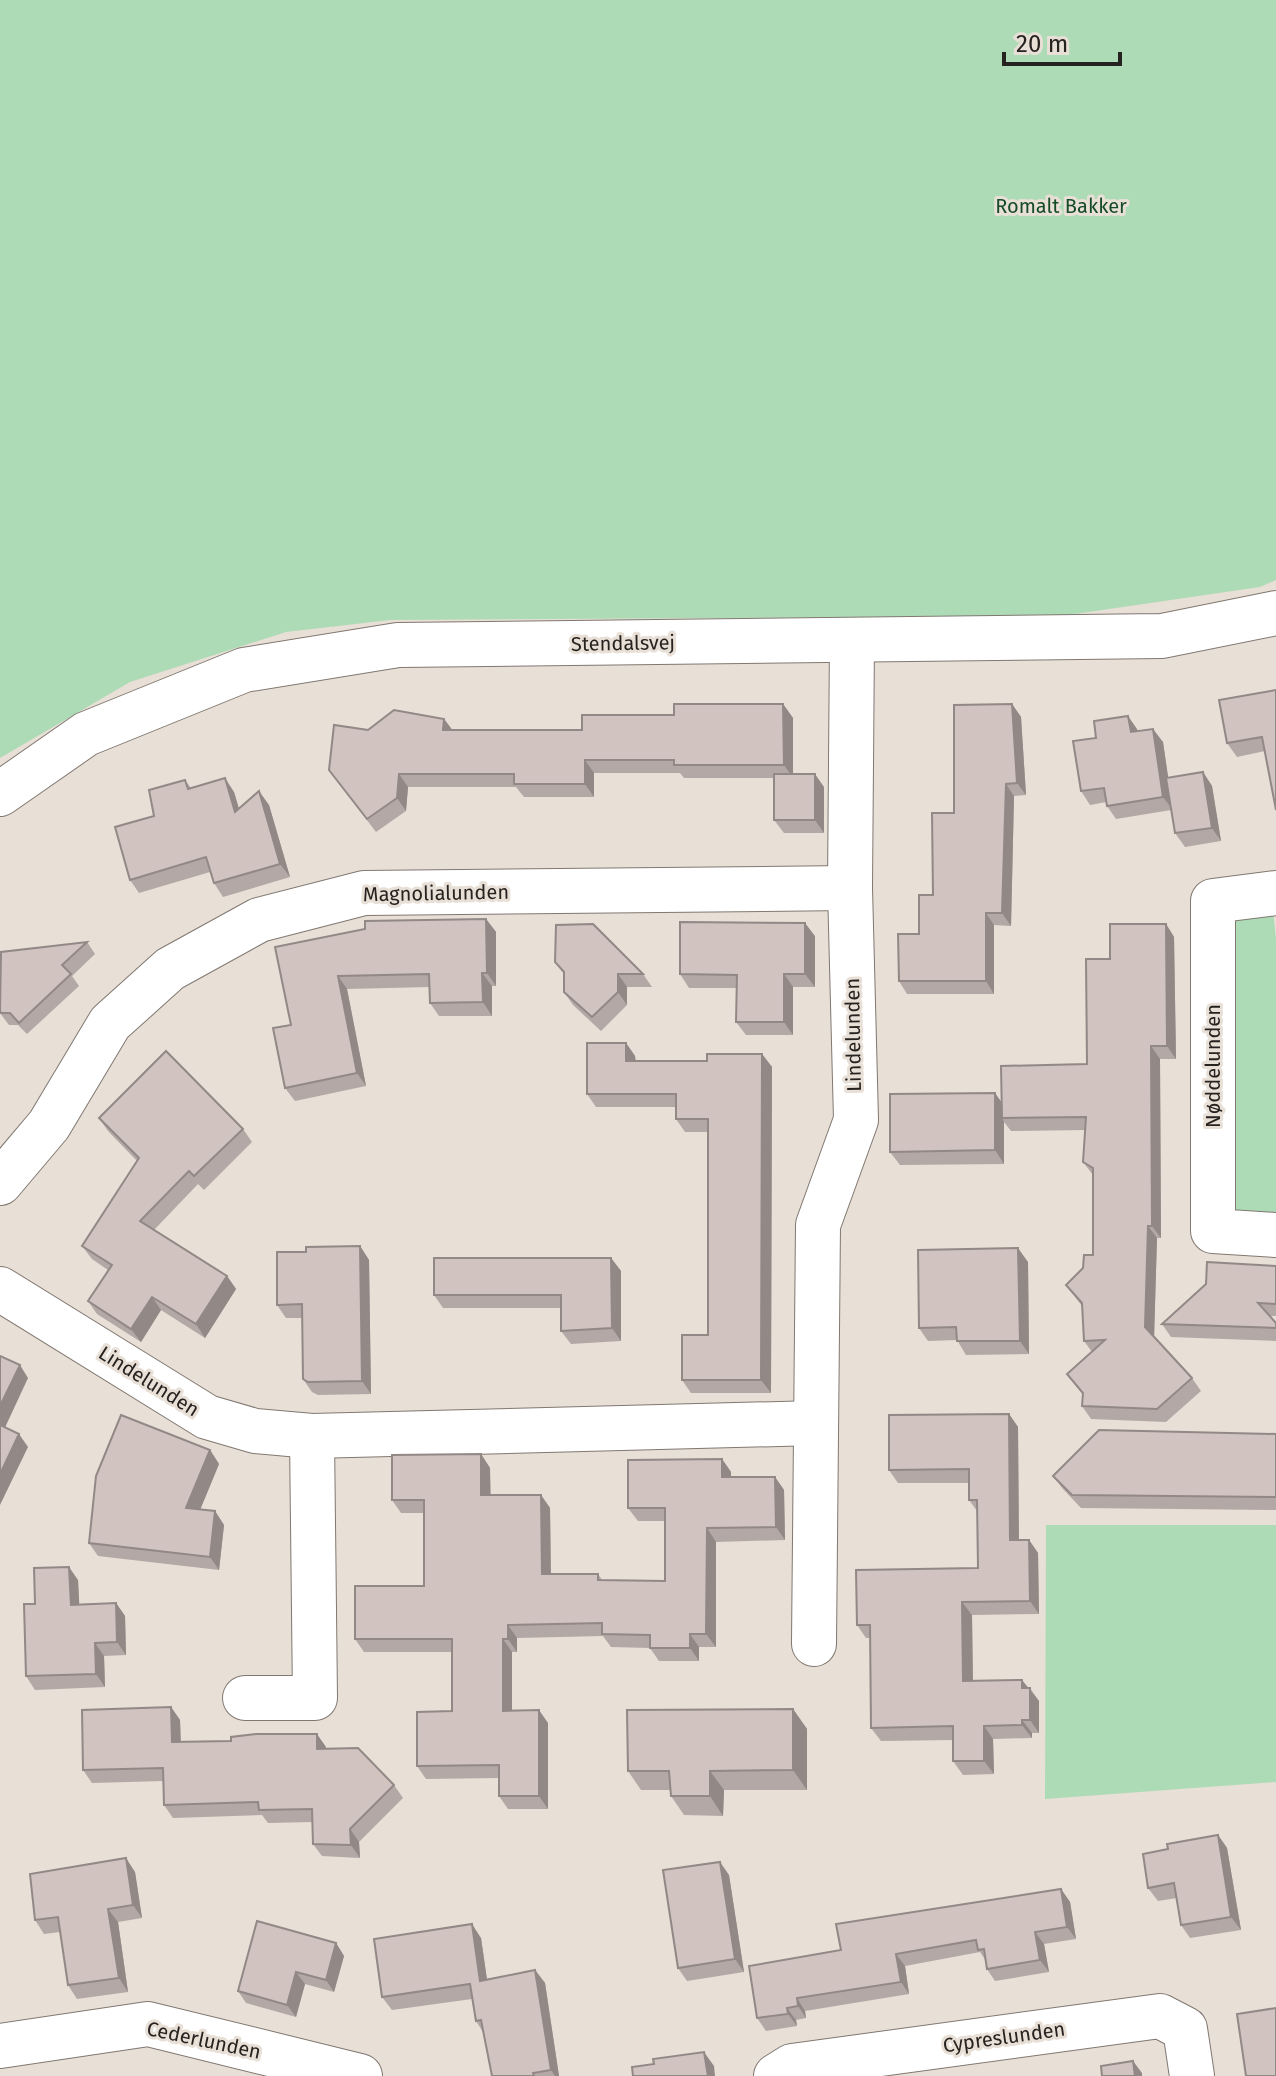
<svg xmlns="http://www.w3.org/2000/svg" width="1276" height="2076" font-family="'Fira Sans',sans-serif">
<style>
.green{fill:#addbb6}
.lines{fill:none;stroke-linecap:round;stroke-linejoin:round}
.minor-casing{stroke:#807871;stroke-width:46}
.minor{stroke:#fff;stroke-width:44}
.wall{fill:#b3a8a5}
.shaded-wall{fill:#928886}
.building{fill:#d0c3c0;stroke:#928886;stroke-width:2}
.labels{text-anchor:middle;stroke-width:6;stroke-linejoin:round;paint-order:stroke}
.park-label{font-size:20px;fill:#154b27;stroke:#e8dfd6}
.street-label{font-size:20px;fill:#26221f;stroke:#e8dfd6}
</style>
<rect width="100%" height="100%" fill="#e8dfd6"/>
<g class="green">
<path d="M 0,0 L 1276,0 L 1276,580 L 1260,587 L 1061,616 L 390,620 L 286,632 L 130,682 L 0,758 Z"/>
<path d="M 1273,910 L 1276,939 L 1276,1225 L 1240,1219 L 1223,1192 L 1230,924 L 1242,915 Z"/>
<path d="M 1046,1525 L 1276,1525 L 1276,1782 L 1045,1799 Z"/>
</g>
<g class="lines">
<defs>
<g id="minor">
<path d="M 0,794 L 86,734 L 244,670 L 398,645 L 1162,636 L 1276,613"/>
<path d="M 1276,893 L 1213,901 L 1213,1231 L 1276,1235"/>
<path d="M 0,1183 L 49,1125 L 110,1023 L 170,969 L 259,920 L 364,893 L 850,888"/>
<path d="M 0,1289 L 207,1417 L 255,1431 L 312,1436 L 816,1423"/>
<path d="M 814,1644 L 818,1225 L 856,1120 L 850,888 L 852,640"/>
<path d="M 245,1698 L 315,1698 L 312,1436"/>
<path d="M 0,2046 L 148,2024 L 360,2076"/>
<path d="M 776,2076 L 792,2066 L 1160,2016 L 1185,2029 L 1192,2076"/>
</g>
</defs>
<use href="#minor" class="minor-casing"/>
<use href="#minor" class="minor"/>
</g>
<g class="wall">
<path d="M 1276,690 L 1265,751 L 1237,757 L 1227,743 Z"/>
<path d="M 783,704 L 793,718 L 793,774 L 824,787 L 824,833 L 784,833 L 774,820 L 774,778 L 684,778 L 680,773 L 594,773 L 594,797 L 524,797 L 516,787 L 408,787 L 406,811 L 376,832 L 329,770 L 444,719 L 452,730 L 582,730 L 674,715 Z"/>
<path d="M 1012,704 L 1021,717 L 1026,795 L 1014,796 L 1011,926 L 994,925 L 994,994 L 907,994 L 899,981 L 919,934 L 933,895 L 954,813 Z"/>
<path d="M 1137,729 L 1138,731 L 1163,742 L 1168,778 L 1203,772 L 1212,786 L 1221,841 L 1185,847 L 1175,833 L 1171,810 L 1116,819 L 1107,806 L 1106,802 L 1090,805 L 1081,791 L 1096,738 Z"/>
<path d="M 185,780 L 191,788 L 234,792 L 239,809 L 269,805 L 290,877 L 223,897 L 214,883 L 210,872 L 139,893 L 130,880 L 154,816 Z"/>
<path d="M 486,919 L 496,932 L 496,986 L 492,986 L 492,1016 L 439,1016 L 430,1003 L 430,987 L 347,989 L 366,1086 L 295,1101 L 285,1088 L 291,1025 L 275,947 Z"/>
<path d="M 1166,924 L 1174,937 L 1176,1059 L 1160,1059 L 1161,1238 L 1157,1238 L 1154,1337 L 1192,1378 L 1201,1391 L 1166,1422 L 1091,1419 L 1082,1406 L 1083,1395 L 1067,1374 L 1092,1352 L 1084,1341 L 1082,1306 L 1066,1285 L 1083,1268 L 1093,1255 L 1093,1175 L 1083,1162 L 1085,1130 L 1011,1131 L 1004,1122 L 1004,1164 L 900,1165 L 890,1152 L 995,1093 L 1002,1103 L 1087,1064 L 1110,959 Z"/>
<path d="M 815,936 L 815,987 L 793,987 L 793,1035 L 746,1035 L 736,1022 L 736,988 L 689,988 L 680,974 Z"/>
<path d="M 87,942 L 95,954 L 72,976 L 79,986 L 27,1034 L 18,1025 L 9,1025 L 0,1013 L 0,956 Z"/>
<path d="M 555,962 L 643,974 L 652,987 L 627,987 L 627,1005 L 601,1031 L 573,1005 L 564,992 L 564,974 Z"/>
<path d="M 626,1043 L 635,1056 L 636,1061 L 707,1061 L 762,1054 L 772,1067 L 771,1393 L 691,1393 L 682,1380 L 708,1335 L 708,1132 L 685,1132 L 676,1119 L 676,1107 L 596,1107 L 587,1094 Z"/>
<path d="M 99,1118 L 243,1129 L 252,1142 L 204,1190 L 198,1184 L 154,1230 L 227,1276 L 236,1289 L 205,1338 L 161,1310 L 141,1342 L 97,1314 L 88,1301 L 108,1270 L 92,1259 L 82,1246 L 137,1161 L 108,1131 Z"/>
<path d="M 360,1246 L 369,1260 L 371,1394 L 318,1395 L 312,1392 L 303,1379 L 302,1318 L 286,1318 L 277,1305 L 306,1252 Z"/>
<path d="M 611,1258 L 621,1271 L 621,1341 L 571,1344 L 561,1331 L 561,1308 L 443,1308 L 434,1295 Z"/>
<path d="M 1028,1262 L 1029,1354 L 966,1355 L 957,1340 L 928,1341 L 919,1328 Z"/>
<path d="M 1276,1266 L 1276,1316 L 1270,1316 L 1276,1323 L 1276,1341 L 1171,1337 L 1162,1324 Z"/>
<path d="M 1009,1414 L 1018,1427 L 1019,1540 L 1029,1540 L 1038,1553 L 1039,1614 L 972,1615 L 973,1680 L 1030,1688 L 1039,1701 L 1039,1733 L 1032,1733 L 1032,1738 L 993,1739 L 994,1774 L 963,1775 L 953,1761 L 953,1740 L 881,1741 L 871,1728 L 870,1638 L 866,1638 L 857,1625 L 978,1568 L 977,1511 L 969,1500 L 969,1483 L 898,1483 L 889,1470 Z"/>
<path d="M 1276,1434 L 1276,1510 L 1081,1508 L 1063,1489 L 1053,1476 Z"/>
<path d="M 210,1450 L 219,1464 L 200,1510 L 215,1511 L 224,1525 L 219,1570 L 98,1556 L 89,1543 Z"/>
<path d="M 481,1454 L 490,1468 L 490,1495 L 541,1495 L 550,1508 L 551,1574 L 598,1574 L 602,1580 L 665,1581 L 665,1521 L 638,1521 L 628,1508 L 722,1459 L 731,1472 L 731,1477 L 775,1477 L 784,1490 L 785,1540 L 716,1542 L 716,1647 L 699,1647 L 699,1661 L 659,1661 L 650,1648 L 611,1647 L 603,1636 L 517,1638 L 517,1652 L 512,1652 L 512,1711 L 548,1723 L 548,1809 L 508,1809 L 499,1796 L 499,1778 L 426,1779 L 417,1766 L 452,1711 L 452,1652 L 364,1652 L 355,1639 L 424,1586 L 424,1513 L 401,1513 L 392,1500 Z"/>
<path d="M 78,1580 L 79,1604 L 116,1603 L 125,1616 L 126,1655 L 104,1656 L 105,1687 L 35,1690 L 26,1676 L 35,1604 Z"/>
<path d="M 171,1707 L 180,1720 L 181,1742 L 326,1747 L 326,1749 L 394,1785 L 403,1798 L 359,1842 L 360,1858 L 322,1856 L 313,1844 L 312,1822 L 268,1823 L 262,1815 L 173,1818 L 164,1805 L 163,1781 L 92,1783 L 83,1770 Z"/>
<path d="M 793,1709 L 807,1729 L 807,1790 L 724,1790 L 723,1816 L 684,1815 L 671,1796 L 671,1790 L 641,1790 L 628,1771 Z"/>
<path d="M 1218,1835 L 1227,1848 L 1241,1930 L 1190,1938 L 1181,1925 L 1177,1898 L 1158,1901 L 1148,1888 L 1168,1849 Z"/>
<path d="M 135,1872 L 142,1918 L 118,1922 L 128,1992 L 77,1999 L 68,1985 L 60,1932 L 44,1934 L 35,1920 Z"/>
<path d="M 729,1875 L 744,1972 L 687,1981 L 678,1968 Z"/>
<path d="M 1061,1889 L 1070,1902 L 1076,1939 L 1044,1944 L 1049,1972 L 995,1981 L 987,1969 L 986,1961 L 980,1952 L 905,1966 L 909,1994 L 805,2011 L 806,2018 L 796,2020 L 797,2026 L 766,2031 L 757,2018 L 841,1950 Z"/>
<path d="M 481,1938 L 487,1979 L 535,1970 L 545,1983 L 559,2076 L 492,2076 L 483,2032 L 476,2021 L 472,1999 L 392,2010 L 382,1997 Z"/>
<path d="M 336,1943 L 344,1956 L 334,1992 L 305,1984 L 296,2017 L 246,2003 L 238,1991 Z"/>
</g>
<g class="shaded-wall">
<path d="M 783,704 L 793,718 L 793,778 L 784,765 Z"/>
<path d="M 1012,704 L 1021,717 L 1026,795 L 1017,783 Z"/>
<path d="M 1128,716 L 1137,729 L 1140,745 L 1131,732 Z"/>
<path d="M 444,719 L 454,732 L 443,730 Z"/>
<path d="M 1153,729 L 1163,742 L 1173,810 L 1163,797 Z"/>
<path d="M 585,760 L 594,773 L 594,797 L 585,784 Z"/>
<path d="M 1203,772 L 1212,786 L 1221,841 L 1212,828 Z"/>
<path d="M 399,774 L 408,787 L 406,811 L 397,798 Z"/>
<path d="M 815,774 L 824,787 L 824,833 L 815,820 Z"/>
<path d="M 225,778 L 234,792 L 244,826 L 235,812 Z"/>
<path d="M 1006,784 L 1014,796 L 1011,926 L 1002,913 Z"/>
<path d="M 259,791 L 269,805 L 290,877 L 280,864 Z"/>
<path d="M 986,913 L 994,925 L 994,994 L 986,981 Z"/>
<path d="M 486,919 L 496,932 L 496,986 L 487,973 Z"/>
<path d="M 805,923 L 815,936 L 815,987 L 805,974 Z"/>
<path d="M 1166,924 L 1174,937 L 1176,1059 L 1167,1046 Z"/>
<path d="M 482,973 L 492,986 L 492,1016 L 483,1002 Z"/>
<path d="M 618,974 L 627,987 L 627,1005 L 618,992 Z"/>
<path d="M 784,974 L 793,987 L 793,1035 L 784,1022 Z"/>
<path d="M 338,976 L 347,989 L 366,1086 L 357,1073 Z"/>
<path d="M 626,1043 L 635,1056 L 636,1075 L 626,1061 Z"/>
<path d="M 1151,1046 L 1160,1059 L 1161,1238 L 1152,1226 Z"/>
<path d="M 762,1054 L 772,1067 L 771,1393 L 761,1380 Z"/>
<path d="M 995,1093 L 1004,1106 L 1002,1118 L 1004,1122 L 1004,1164 L 995,1150 Z"/>
<path d="M 1148,1226 L 1157,1238 L 1154,1340 L 1145,1327 Z"/>
<path d="M 360,1246 L 369,1260 L 371,1394 L 362,1381 Z"/>
<path d="M 1018,1248 L 1028,1262 L 1029,1354 L 1020,1341 Z"/>
<path d="M 611,1258 L 621,1271 L 621,1341 L 612,1328 Z"/>
<path d="M 227,1276 L 236,1289 L 205,1338 L 196,1324 Z"/>
<path d="M 152,1297 L 161,1310 L 141,1342 L 131,1329 Z"/>
<path d="M 20,1365 L 28,1378 L 2,1434 L 0,1432 L 0,1406 Z"/>
<path d="M 1009,1414 L 1018,1427 L 1019,1554 L 1010,1540 Z"/>
<path d="M 19,1434 L 28,1447 L 0,1505 L 0,1474 Z"/>
<path d="M 210,1450 L 219,1464 L 195,1522 L 186,1508 Z"/>
<path d="M 481,1454 L 490,1468 L 491,1508 L 481,1495 Z"/>
<path d="M 722,1459 L 731,1472 L 731,1490 L 722,1477 Z"/>
<path d="M 775,1477 L 784,1490 L 785,1540 L 776,1527 Z"/>
<path d="M 541,1495 L 550,1508 L 551,1587 L 542,1574 Z"/>
<path d="M 215,1511 L 224,1525 L 219,1570 L 210,1557 Z"/>
<path d="M 707,1528 L 716,1542 L 716,1647 L 706,1634 Z"/>
<path d="M 1029,1540 L 1038,1553 L 1039,1614 L 1030,1601 Z"/>
<path d="M 69,1567 L 78,1580 L 80,1618 L 71,1605 Z"/>
<path d="M 962,1602 L 972,1615 L 973,1694 L 963,1681 Z"/>
<path d="M 116,1603 L 125,1616 L 126,1655 L 117,1642 Z"/>
<path d="M 508,1625 L 517,1638 L 517,1652 L 508,1639 Z"/>
<path d="M 690,1634 L 699,1647 L 699,1661 L 690,1648 Z"/>
<path d="M 503,1639 L 512,1652 L 512,1724 L 503,1711 Z"/>
<path d="M 95,1643 L 104,1656 L 105,1687 L 96,1674 Z"/>
<path d="M 1022,1680 L 1039,1701 L 1039,1733 L 1030,1720 L 1022,1688 Z"/>
<path d="M 171,1707 L 180,1720 L 181,1755 L 172,1742 Z"/>
<path d="M 793,1709 L 807,1729 L 807,1790 L 793,1770 Z"/>
<path d="M 539,1710 L 548,1723 L 548,1809 L 539,1796 Z"/>
<path d="M 1022,1720 L 1032,1733 L 1032,1738 L 1022,1725 Z"/>
<path d="M 984,1726 L 993,1739 L 994,1774 L 984,1761 Z"/>
<path d="M 317,1734 L 326,1747 L 326,1762 L 317,1749 Z"/>
<path d="M 710,1771 L 724,1790 L 723,1816 L 710,1796 Z"/>
<path d="M 350,1829 L 359,1842 L 360,1858 L 351,1845 Z"/>
<path d="M 1218,1835 L 1227,1848 L 1241,1930 L 1231,1917 Z"/>
<path d="M 126,1858 L 135,1872 L 142,1918 L 133,1905 Z"/>
<path d="M 720,1862 L 729,1875 L 744,1972 L 735,1959 Z"/>
<path d="M 1061,1889 L 1070,1902 L 1076,1939 L 1067,1927 Z"/>
<path d="M 108,1909 L 118,1922 L 128,1992 L 119,1978 Z"/>
<path d="M 472,1924 L 481,1938 L 489,1994 L 480,1981 Z"/>
<path d="M 1035,1932 L 1044,1944 L 1049,1972 L 1040,1960 Z"/>
<path d="M 336,1943 L 344,1956 L 334,1992 L 326,1980 Z"/>
<path d="M 896,1954 L 905,1966 L 909,1994 L 901,1982 Z"/>
<path d="M 535,1970 L 545,1983 L 559,2076 L 555,2076 L 551,2070 Z"/>
<path d="M 296,1972 L 305,1984 L 296,2017 L 287,2005 Z"/>
<path d="M 797,1998 L 805,2011 L 806,2018 L 798,2006 Z"/>
<path d="M 787,2008 L 796,2020 L 797,2026 L 788,2014 Z"/>
<path d="M 704,2052 L 714,2066 L 715,2076 L 708,2076 Z"/>
<path d="M 1133,2061 L 1142,2073 L 1142,2076 L 1135,2076 Z"/>
</g>
<g class="building">
<path d="M 1276,690 L 1276,810 L 1262,737 L 1227,743 L 1219,700 Z"/>
<path d="M 674,704 L 783,704 L 784,765 L 674,765 L 674,760 L 585,760 L 585,784 L 514,784 L 514,774 L 399,774 L 397,798 L 367,819 L 329,770 L 334,725 L 368,730 L 394,710 L 444,719 L 443,730 L 582,730 L 582,715 L 674,715 Z"/>
<path d="M 1012,704 L 1017,783 L 1006,784 L 1002,913 L 986,913 L 986,981 L 899,981 L 898,934 L 919,934 L 919,895 L 933,895 L 932,813 L 954,813 L 954,705 Z"/>
<path d="M 1128,716 L 1131,732 L 1153,729 L 1163,797 L 1107,806 L 1104,788 L 1081,791 L 1073,741 L 1096,738 L 1094,721 Z"/>
<path d="M 1203,772 L 1212,828 L 1175,833 L 1166,778 Z"/>
<rect x="774" y="774" width="41" height="46"/>
<path d="M 225,778 L 235,812 L 259,791 L 280,864 L 214,883 L 206,857 L 130,880 L 115,827 L 154,816 L 149,790 L 185,780 L 188,789 Z"/>
<path d="M 486,919 L 487,973 L 482,973 L 483,1002 L 430,1003 L 429,974 L 338,976 L 357,1073 L 285,1088 L 273,1028 L 291,1025 L 275,947 L 365,929 L 365,921 Z"/>
<path d="M 680,922 L 805,923 L 805,974 L 784,974 L 784,1022 L 736,1022 L 737,975 L 680,974 Z"/>
<path d="M 593,924 L 643,974 L 618,974 L 618,992 L 592,1017 L 564,992 L 564,972 L 555,962 L 556,925 Z"/>
<path d="M 1110,924 L 1166,924 L 1167,1046 L 1151,1046 L 1152,1226 L 1148,1226 L 1145,1327 L 1192,1378 L 1157,1409 L 1082,1406 L 1083,1393 L 1067,1374 L 1105,1340 L 1084,1341 L 1082,1303 L 1066,1285 L 1083,1268 L 1084,1255 L 1093,1255 L 1093,1168 L 1083,1162 L 1086,1117 L 1002,1118 L 1001,1066 L 1087,1064 L 1086,959 L 1110,959 Z"/>
<path d="M 87,942 L 62,965 L 71,974 L 19,1023 L 10,1013 L 1,1013 L 0,1011 L 1,952 Z"/>
<path d="M 587,1043 L 626,1043 L 626,1061 L 707,1061 L 707,1054 L 762,1054 L 761,1380 L 682,1380 L 682,1335 L 708,1335 L 708,1119 L 676,1119 L 676,1094 L 587,1094 Z"/>
<path d="M 166,1051 L 243,1129 L 194,1176 L 189,1171 L 140,1221 L 227,1276 L 196,1324 L 152,1297 L 131,1329 L 88,1301 L 112,1265 L 82,1246 L 139,1158 L 99,1118 Z"/>
<path d="M 995,1093 L 995,1150 L 890,1152 L 890,1094 Z"/>
<path d="M 360,1246 L 362,1381 L 308,1382 L 303,1379 L 302,1304 L 277,1305 L 277,1252 L 306,1252 L 306,1247 Z"/>
<path d="M 1018,1248 L 1020,1341 L 957,1341 L 956,1327 L 919,1328 L 918,1250 Z"/>
<path d="M 434,1258 L 611,1258 L 612,1328 L 561,1331 L 561,1295 L 434,1295 Z"/>
<path d="M 1207,1262 L 1276,1266 L 1276,1304 L 1258,1303 L 1276,1323 L 1276,1328 L 1162,1324 L 1206,1284 Z"/>
<path d="M 0,1356 L 20,1365 L 0,1406 Z"/>
<path d="M 1009,1414 L 1010,1540 L 1029,1540 L 1030,1601 L 962,1602 L 963,1681 L 1022,1680 L 1022,1688 L 1030,1688 L 1030,1720 L 1022,1720 L 1022,1725 L 984,1726 L 984,1761 L 953,1761 L 953,1726 L 871,1728 L 870,1625 L 857,1625 L 856,1570 L 978,1568 L 977,1500 L 969,1500 L 969,1469 L 889,1470 L 889,1415 Z"/>
<path d="M 121,1415 L 210,1450 L 186,1508 L 215,1511 L 210,1557 L 89,1543 L 96,1476 Z"/>
<path d="M 0,1425 L 19,1434 L 0,1474 Z"/>
<path d="M 1099,1430 L 1276,1434 L 1276,1497 L 1072,1495 L 1053,1476 Z"/>
<path d="M 481,1454 L 481,1495 L 541,1495 L 542,1574 L 598,1574 L 598,1580 L 665,1581 L 665,1508 L 628,1508 L 628,1460 L 722,1459 L 722,1477 L 775,1477 L 776,1527 L 707,1528 L 706,1634 L 690,1634 L 690,1648 L 650,1648 L 650,1635 L 602,1634 L 602,1623 L 508,1625 L 508,1639 L 503,1639 L 503,1711 L 539,1710 L 539,1796 L 499,1796 L 499,1765 L 417,1766 L 417,1712 L 452,1711 L 452,1639 L 355,1639 L 355,1586 L 424,1586 L 424,1500 L 392,1500 L 392,1455 Z"/>
<path d="M 69,1567 L 71,1605 L 116,1603 L 117,1642 L 95,1643 L 96,1674 L 26,1676 L 24,1604 L 35,1604 L 34,1568 Z"/>
<path d="M 171,1707 L 172,1742 L 231,1741 L 231,1737 L 257,1734 L 317,1734 L 317,1749 L 358,1748 L 394,1785 L 350,1829 L 351,1845 L 313,1844 L 312,1809 L 259,1810 L 258,1802 L 164,1805 L 163,1768 L 83,1770 L 82,1710 Z"/>
<path d="M 793,1709 L 793,1770 L 710,1771 L 710,1796 L 671,1796 L 669,1771 L 628,1771 L 627,1710 Z"/>
<path d="M 1218,1835 L 1231,1917 L 1181,1925 L 1174,1883 L 1148,1888 L 1143,1854 L 1168,1849 L 1167,1844 Z"/>
<path d="M 126,1858 L 133,1905 L 108,1909 L 119,1978 L 68,1985 L 58,1917 L 35,1920 L 30,1874 Z"/>
<path d="M 720,1862 L 735,1959 L 678,1968 L 663,1870 Z"/>
<path d="M 1061,1889 L 1067,1927 L 1035,1932 L 1040,1960 L 987,1969 L 984,1949 L 978,1950 L 976,1940 L 896,1954 L 901,1982 L 797,1998 L 798,2006 L 787,2008 L 788,2014 L 757,2018 L 749,1966 L 841,1950 L 836,1924 Z"/>
<path d="M 257,1921 L 336,1943 L 326,1980 L 296,1972 L 287,2005 L 238,1991 Z"/>
<path d="M 472,1924 L 480,1981 L 535,1970 L 551,2070 L 533,2073 L 534,2076 L 492,2076 L 481,2020 L 476,2021 L 470,1984 L 382,1997 L 374,1939 Z"/>
<path d="M 1276,2008 L 1276,2076 L 1246,2076 L 1237,2014 Z"/>
<path d="M 704,2052 L 708,2076 L 633,2076 L 632,2067 L 654,2064 L 653,2059 Z"/>
<path d="M 1133,2061 L 1135,2076 L 1102,2076 L 1101,2066 Z"/>
</g>
<g class="labels">
<g class="park-label">
<text x="1061" y="213">Romalt Bakker</text>
</g>
<g class="street-label">
<text transform="translate(623 643) rotate(-1)" y="7">Stendalsvej</text>
<text transform="translate(436 893) rotate(-1)" y="7">Magnolialunden</text>
<text transform="translate(853 1035) rotate(-91)" y="7">Lindelunden</text>
<text transform="translate(1213 1066) rotate(-90)" y="7">Nøddelunden</text>
<text transform="translate(149 1381) rotate(32)" y="7">Lindelunden</text>
<text transform="translate(1004 2037) rotate(-8)" y="7">Cypreslunden</text>
<text transform="translate(204 2040) rotate(12)" y="7">Cederlunden</text>
</g>
</g>
<path d="M1004 52v12h116v-12" fill="none" stroke="#26221f" stroke-width="4"/>
<text x="1016" y="52" font-size="24" fill="#26221f" stroke="#e8dfd6" stroke-width="6" paint-order="stroke">20 m</text>
</svg>
